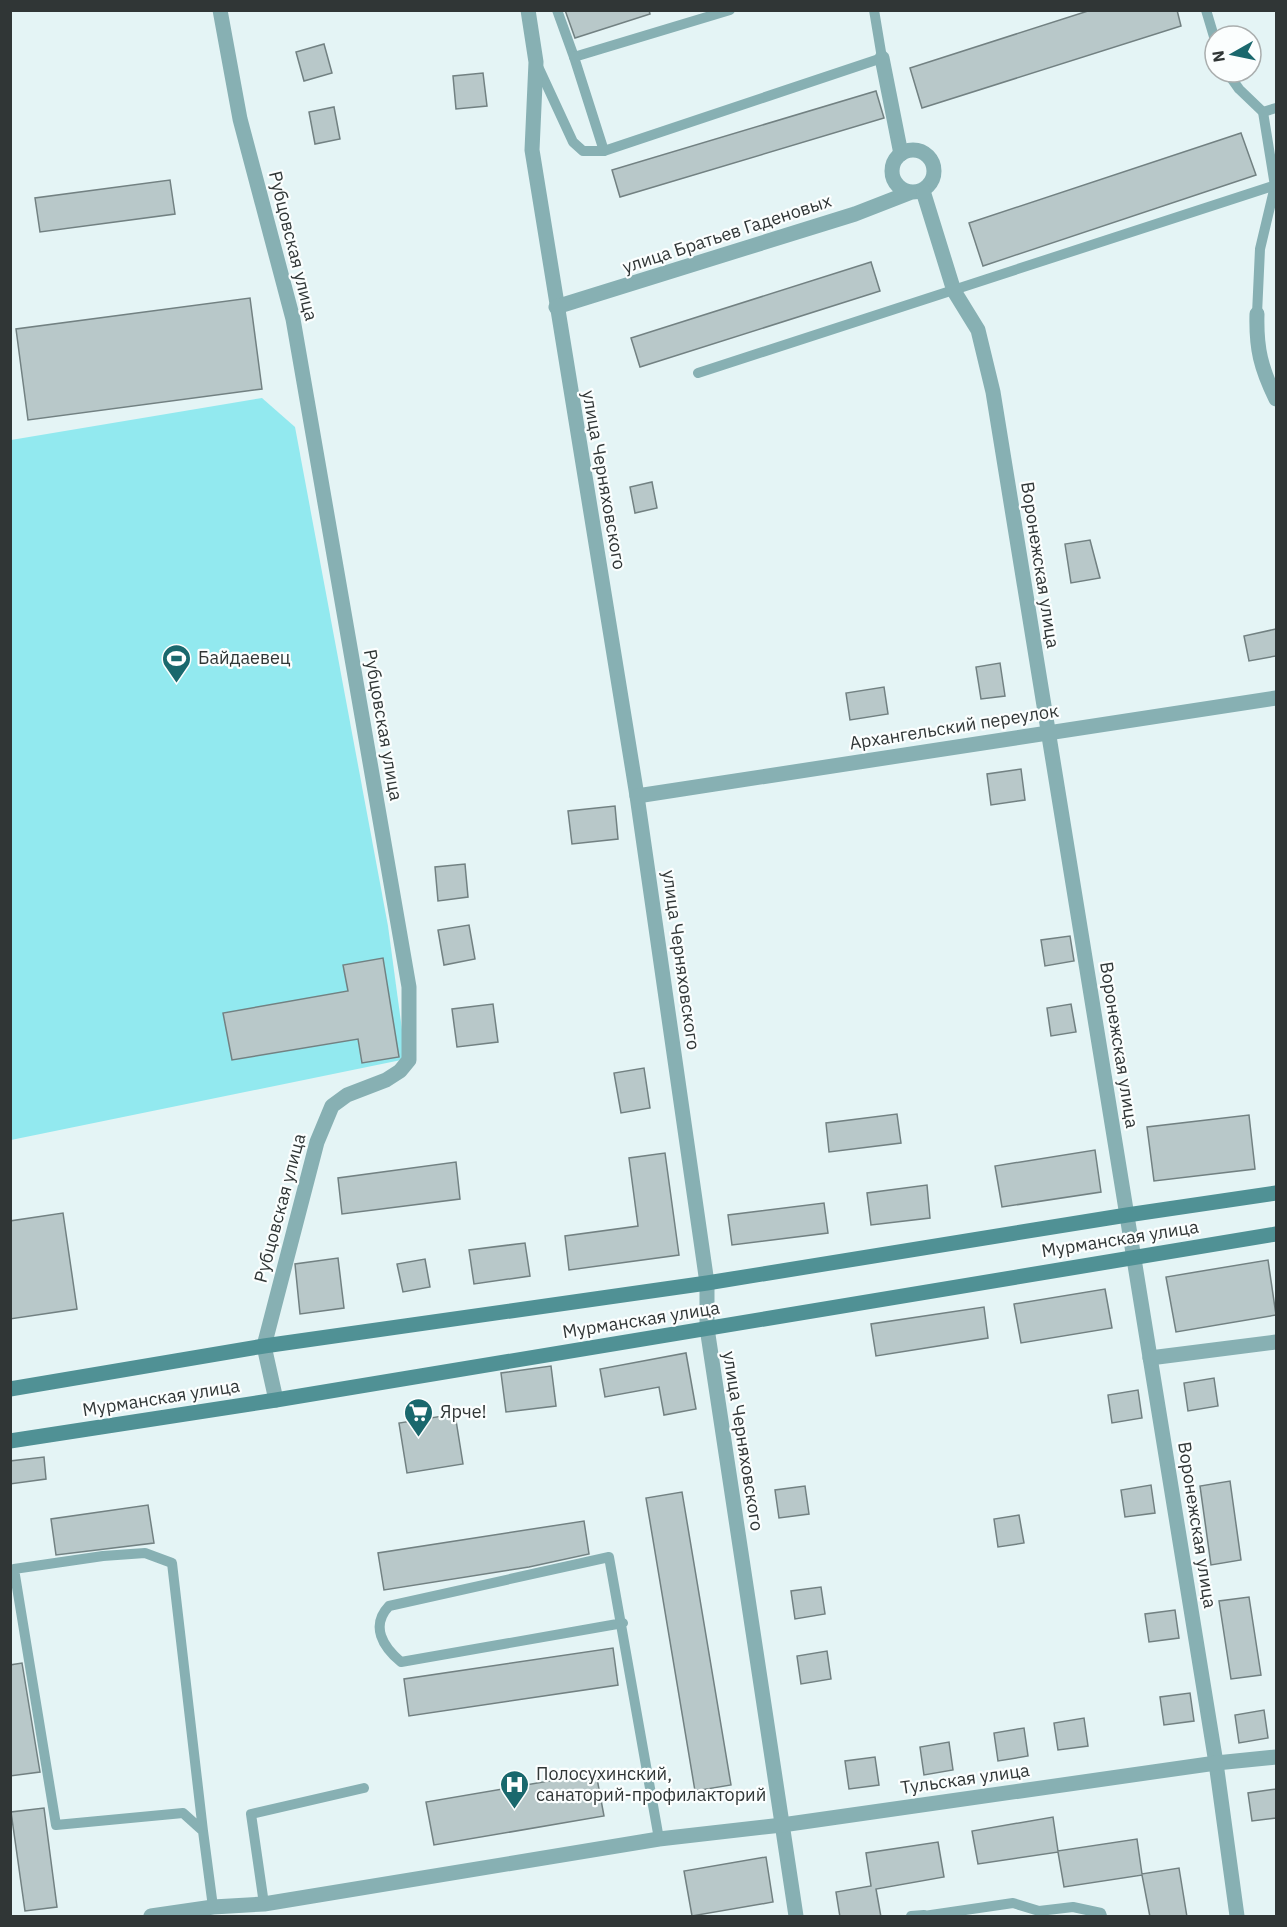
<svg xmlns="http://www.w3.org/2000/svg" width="1287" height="1927" font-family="'IBM Plex Sans',sans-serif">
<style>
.green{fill:#92e9ef}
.building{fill:#b8c8c9;stroke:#728182;stroke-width:1.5}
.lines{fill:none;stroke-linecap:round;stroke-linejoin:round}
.service{stroke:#87b0b3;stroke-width:10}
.minor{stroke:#87b0b3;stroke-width:15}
.secondary{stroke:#509195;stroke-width:15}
.labels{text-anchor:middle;stroke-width:4.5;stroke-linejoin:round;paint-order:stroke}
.street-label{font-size:18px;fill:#303636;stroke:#fbfefe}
.poi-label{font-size:18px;fill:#303636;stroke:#fbfefe;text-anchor:start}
</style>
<rect width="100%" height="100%" fill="#e4f4f5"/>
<path class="green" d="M 262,398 L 295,427 L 388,926 L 406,1059 L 11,1140 L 11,440 Z"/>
<g class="building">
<path d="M 565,10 L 649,10 L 650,14 L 575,38 Z"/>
<path d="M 1091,10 L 1177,10 L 1181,26 L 922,108 L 910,68 Z"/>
<path d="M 324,44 L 332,73 L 304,81 L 296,52 Z"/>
<path d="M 483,73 L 487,106 L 456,109 L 453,76 Z"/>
<path d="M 876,91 L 884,118 L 620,197 L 612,170 Z"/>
<path d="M 334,107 L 340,139 L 315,144 L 309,112 Z"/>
<path d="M 1241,133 L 1256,175 L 983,266 L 969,223 Z"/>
<path d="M 170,180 L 175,214 L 40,232 L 35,198 Z"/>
<path d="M 871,262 L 880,291 L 640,367 L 631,338 Z"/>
<path d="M 250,298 L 262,389 L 28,420 L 16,329 Z"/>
<path d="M 652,482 L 657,508 L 635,513 L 630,487 Z"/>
<path d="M 1090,540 L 1100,578 L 1071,583 L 1065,544 Z"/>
<path d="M 1276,629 L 1276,656 L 1249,661 L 1244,636 Z"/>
<path d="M 1000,663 L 1005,696 L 981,699 L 976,667 Z"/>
<path d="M 884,687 L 888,714 L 850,720 L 846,693 Z"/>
<path d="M 1021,769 L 1025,800 L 991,805 L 987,774 Z"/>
<path d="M 615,806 L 618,839 L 572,844 L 568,811 Z"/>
<path d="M 465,864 L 468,897 L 438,901 L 435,867 Z"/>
<path d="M 469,925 L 475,959 L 444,965 L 438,930 Z"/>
<path d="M 1070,936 L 1074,961 L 1045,966 L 1041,940 Z"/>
<path d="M 383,958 L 399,1057 L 362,1063 L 358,1039 L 232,1060 L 223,1013 L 348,991 L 343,965 Z"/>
<path d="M 493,1004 L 498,1042 L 457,1047 L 452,1009 Z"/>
<path d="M 1071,1004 L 1076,1032 L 1051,1036 L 1047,1008 Z"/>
<path d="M 644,1068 L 650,1108 L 621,1113 L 614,1073 Z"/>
<path d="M 897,1114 L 901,1143 L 829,1152 L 826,1123 Z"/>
<path d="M 1249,1115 L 1255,1169 L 1154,1181 L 1147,1127 Z"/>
<path d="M 1095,1150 L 1101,1192 L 1002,1207 L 995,1166 Z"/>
<path d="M 665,1153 L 679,1255 L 569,1270 L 565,1236 L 638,1226 L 629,1158 Z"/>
<path d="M 456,1162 L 460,1199 L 342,1214 L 338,1178 Z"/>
<path d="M 927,1185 L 930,1218 L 871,1225 L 867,1193 Z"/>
<path d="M 824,1203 L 828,1233 L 732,1245 L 728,1215 Z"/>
<path d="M 63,1213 L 77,1309 L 10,1319 L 10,1221 Z"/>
<path d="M 525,1243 L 530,1276 L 474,1284 L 469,1250 Z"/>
<path d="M 338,1258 L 344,1308 L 300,1314 L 295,1264 Z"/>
<path d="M 425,1259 L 430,1287 L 403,1292 L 397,1264 Z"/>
<path d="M 1268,1260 L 1276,1315 L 1176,1332 L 1166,1277 Z"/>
<path d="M 1105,1289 L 1112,1328 L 1021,1343 L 1014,1304 Z"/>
<path d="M 984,1307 L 988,1338 L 876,1356 L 871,1324 Z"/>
<path d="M 686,1353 L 696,1409 L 664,1415 L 659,1387 L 605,1397 L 600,1369 Z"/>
<path d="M 551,1366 L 556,1406 L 506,1412 L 501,1373 Z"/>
<path d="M 1214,1378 L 1218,1406 L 1188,1411 L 1184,1383 Z"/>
<path d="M 1138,1390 L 1142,1418 L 1112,1423 L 1108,1395 Z"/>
<path d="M 455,1414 L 463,1464 L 407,1473 L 399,1423 Z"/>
<path d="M 44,1457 L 46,1479 L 10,1484 L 10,1461 Z"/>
<path d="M 1230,1481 L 1241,1560 L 1211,1565 L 1200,1486 Z"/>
<path d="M 1151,1485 L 1155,1513 L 1125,1517 L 1121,1490 Z"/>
<path d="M 805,1486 L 809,1514 L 779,1518 L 775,1490 Z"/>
<path d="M 682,1492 L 731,1785 L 695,1791 L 646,1498 Z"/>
<path d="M 148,1505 L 154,1543 L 56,1555 L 51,1519 Z"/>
<path d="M 1019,1515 L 1024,1543 L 998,1547 L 994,1519 Z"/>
<path d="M 584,1521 L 589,1554 L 529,1567 L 384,1590 L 378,1553 Z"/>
<path d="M 821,1587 L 825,1614 L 795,1619 L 791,1591 Z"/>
<path d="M 1249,1597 L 1261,1675 L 1231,1679 L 1219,1601 Z"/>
<path d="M 1175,1610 L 1179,1638 L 1149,1642 L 1145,1614 Z"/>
<path d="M 613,1648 L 618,1685 L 409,1716 L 404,1679 Z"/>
<path d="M 827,1651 L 831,1679 L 801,1684 L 797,1656 Z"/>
<path d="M 22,1663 L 40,1772 L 10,1776 L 10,1665 Z"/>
<path d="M 1190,1693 L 1194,1721 L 1164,1725 L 1160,1697 Z"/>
<path d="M 1264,1710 L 1268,1738 L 1239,1743 L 1235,1715 Z"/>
<path d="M 1084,1718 L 1088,1746 L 1058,1750 L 1054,1723 Z"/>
<path d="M 1024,1728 L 1028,1756 L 998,1761 L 994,1733 Z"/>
<path d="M 949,1742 L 953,1770 L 924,1775 L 920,1747 Z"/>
<path d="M 875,1757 L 879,1785 L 849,1789 L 845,1761 Z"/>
<path d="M 596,1773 L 604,1816 L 434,1845 L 426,1802 Z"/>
<path d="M 1276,1789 L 1276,1818 L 1252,1821 L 1248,1793 Z"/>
<path d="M 44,1808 L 57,1907 L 25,1911 L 11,1812 Z"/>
<path d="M 1053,1817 L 1058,1851 L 1137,1839 L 1142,1874 L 1179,1868 L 1187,1917 L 1150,1917 L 1142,1875 L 1064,1887 L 1058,1852 L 978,1864 L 972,1831 Z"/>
<path d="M 938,1842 L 944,1877 L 876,1889 L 881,1917 L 840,1917 L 836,1892 L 871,1886 L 866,1853 Z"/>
<path d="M 766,1857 L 773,1902 L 692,1916 L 684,1871 Z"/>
</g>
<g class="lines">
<g class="service">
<path d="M 557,10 L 574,57"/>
<path d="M 1206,10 L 1215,40"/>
<path d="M 536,62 L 573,142 L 583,151 L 604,151 L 882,58 L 874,10"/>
<path d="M 1227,72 L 1239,89 L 1263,112 L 1275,186 L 1260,249 L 1257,314"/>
<path d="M 1263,112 L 1276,108"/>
<path d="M 604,151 L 574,57 L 730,10"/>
<path d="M 698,373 L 1276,185"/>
<path d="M 623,1623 L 401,1662 C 383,1647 370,1626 389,1606 L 609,1557 L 659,1839"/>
<path d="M 203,1831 L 172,1563 L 145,1553 L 103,1556 L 14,1569 L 56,1825 L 183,1813 L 203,1831 L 213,1907"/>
<path d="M 264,1904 L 251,1814 L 364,1788"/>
<path d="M 911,1916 L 924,1915"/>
<path d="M 924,1916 L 1013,1903 L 1039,1911 L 1073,1907 L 1101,1913 L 1102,1916"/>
</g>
<g class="minor">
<path d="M 220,10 L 240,119 L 293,319 L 409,987 L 409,1060 L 400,1071 L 386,1080 L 347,1095 L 332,1106 L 317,1142 L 264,1346 L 276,1400"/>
<path d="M 528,10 L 536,62 L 532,150 L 637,796 L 707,1283 L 707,1328 L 796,1916"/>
<path d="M 882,58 L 901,154"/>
<circle cx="913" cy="171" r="21"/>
<path d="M 923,191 L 954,291 L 978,330 L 993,392 L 1216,1763 L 1237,1916"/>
<path d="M 556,307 L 855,214 L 909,193"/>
<path d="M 1257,314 C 1256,349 1261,368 1276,399"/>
<path d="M 637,796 L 1276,698"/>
<path d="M 1150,1358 L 1276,1342"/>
<path d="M 151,1916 L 213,1907 L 264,1904 L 659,1839 L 782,1825 L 1216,1763 L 1276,1757"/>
</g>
<g class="secondary">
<path d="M 10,1389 L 264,1346 L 707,1283 L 1127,1215 L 1276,1193"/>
<path d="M 10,1441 L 276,1400 L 1276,1234"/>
</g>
</g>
<defs>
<symbol id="stadium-pin" viewBox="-11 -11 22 30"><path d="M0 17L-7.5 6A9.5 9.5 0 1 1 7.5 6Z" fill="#1a686d" stroke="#fbfefe"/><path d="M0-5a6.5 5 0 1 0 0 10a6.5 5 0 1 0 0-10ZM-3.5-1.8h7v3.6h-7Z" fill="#fff"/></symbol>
<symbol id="supermarket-pin" viewBox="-11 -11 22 30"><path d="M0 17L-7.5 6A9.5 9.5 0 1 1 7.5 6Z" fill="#1a686d" stroke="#fbfefe"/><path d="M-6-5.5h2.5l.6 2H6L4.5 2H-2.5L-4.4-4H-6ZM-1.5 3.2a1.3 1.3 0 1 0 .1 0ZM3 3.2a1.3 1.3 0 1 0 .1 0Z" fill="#fff"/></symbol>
<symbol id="hospital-pin" viewBox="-11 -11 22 30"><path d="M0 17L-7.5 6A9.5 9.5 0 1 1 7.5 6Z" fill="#1a686d" stroke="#fbfefe"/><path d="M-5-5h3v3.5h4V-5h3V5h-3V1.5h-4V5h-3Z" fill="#fff"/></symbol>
</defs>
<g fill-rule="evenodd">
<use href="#stadium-pin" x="160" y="642" width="33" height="45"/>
<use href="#supermarket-pin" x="402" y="1396" width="33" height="45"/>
<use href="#hospital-pin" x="498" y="1768" width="33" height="45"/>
</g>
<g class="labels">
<g class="street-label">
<text transform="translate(727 234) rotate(-18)" y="6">улица Братьев Гаденовых</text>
<text transform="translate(293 246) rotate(76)" y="6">Рубцовская улица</text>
<text transform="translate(604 480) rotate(80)" y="6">улица Черняховского</text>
<text transform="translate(1040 565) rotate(81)" y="6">Воронежская улица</text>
<text transform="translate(383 725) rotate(80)" y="6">Рубцовская улица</text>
<text transform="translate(954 727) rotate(-9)" y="6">Архангельский переулок</text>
<text transform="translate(681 960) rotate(82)" y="6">улица Черняховского</text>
<text transform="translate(1119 1045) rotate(81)" y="6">Воронежская улица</text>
<text transform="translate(280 1208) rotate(-75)" y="6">Рубцовская улица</text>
<text transform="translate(1120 1239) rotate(-9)" y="6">Мурманская улица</text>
<text transform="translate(641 1320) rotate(-9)" y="6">Мурманская улица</text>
<text transform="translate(161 1398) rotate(-9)" y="6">Мурманская улица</text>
<text transform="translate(743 1441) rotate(81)" y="6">улица Черняховского</text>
<text transform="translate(1197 1525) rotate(81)" y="6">Воронежская улица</text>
<text transform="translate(965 1779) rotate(-8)" y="6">Тульская улица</text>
</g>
<g class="poi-label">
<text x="198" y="664">Байдаевец</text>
<text x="440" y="1418">Ярче!</text>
<text x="536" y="1780">Полосухинский,<tspan x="536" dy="21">санаторий-профилакторий</tspan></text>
</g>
</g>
<rect width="1287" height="1927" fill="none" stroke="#303636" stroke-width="24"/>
<g transform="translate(1233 54) rotate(261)"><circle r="28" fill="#fbfefe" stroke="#aaaeae" stroke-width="1.5"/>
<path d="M0-4.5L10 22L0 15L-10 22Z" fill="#1a686d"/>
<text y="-9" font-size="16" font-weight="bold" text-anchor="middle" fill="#303636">N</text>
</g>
</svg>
